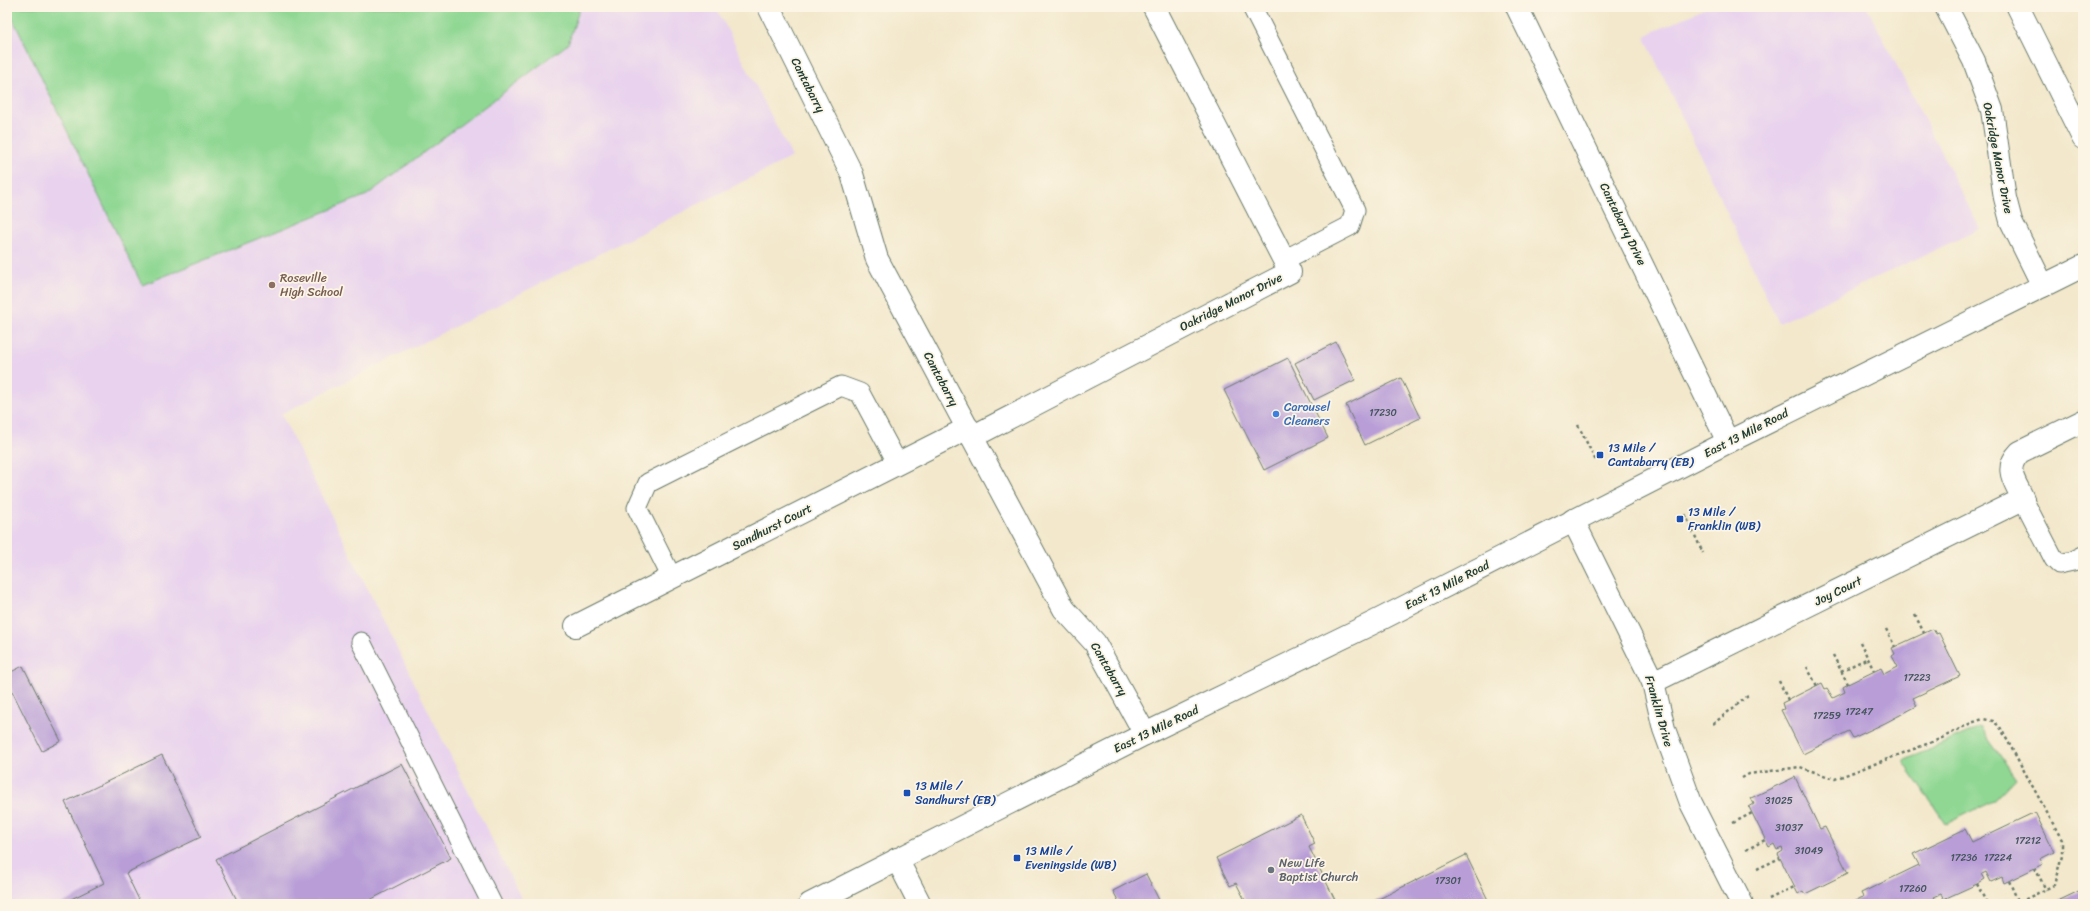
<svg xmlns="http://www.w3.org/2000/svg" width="2090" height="911" font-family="Sriracha,sans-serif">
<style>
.built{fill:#e8d2ee}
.green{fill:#8fd793;stroke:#578a64}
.building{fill:#b89dd7}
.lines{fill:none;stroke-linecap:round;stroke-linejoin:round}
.lane-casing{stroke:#697969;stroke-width:21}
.street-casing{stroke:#697969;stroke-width:24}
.secondary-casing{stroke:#697969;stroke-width:24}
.path{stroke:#697969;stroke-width:2.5;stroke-dasharray:3 3;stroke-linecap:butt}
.lane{stroke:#fff;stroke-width:19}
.street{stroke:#fff;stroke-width:22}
.secondary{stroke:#fff;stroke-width:22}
.education-dot{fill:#8d6e63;stroke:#fcf5e5;stroke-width:1.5}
.shop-dot{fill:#3f7fe0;stroke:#fcf5e5;stroke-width:1.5}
.transit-dot{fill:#1a4fb4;stroke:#fcf5e5;stroke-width:1.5}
.worship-dot{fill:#6b7280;stroke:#fcf5e5;stroke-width:1.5}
.labels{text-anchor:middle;stroke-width:3.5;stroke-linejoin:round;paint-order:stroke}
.number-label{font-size:10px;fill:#45555d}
.street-label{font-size:12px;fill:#1f3d34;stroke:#fcf5e5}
.education-label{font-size:12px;fill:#785e54;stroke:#fcf5e5;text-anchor:start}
.shop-label{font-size:12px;fill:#366cbe;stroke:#fcf5e5;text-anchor:start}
.transit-label{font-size:12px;fill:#164399;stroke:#fcf5e5;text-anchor:start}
.worship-label{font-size:12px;fill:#5b616d;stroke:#fcf5e5;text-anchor:start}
</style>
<rect width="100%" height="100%" fill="#fcf5e5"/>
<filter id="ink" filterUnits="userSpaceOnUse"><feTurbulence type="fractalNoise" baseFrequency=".025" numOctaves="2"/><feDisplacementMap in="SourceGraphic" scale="8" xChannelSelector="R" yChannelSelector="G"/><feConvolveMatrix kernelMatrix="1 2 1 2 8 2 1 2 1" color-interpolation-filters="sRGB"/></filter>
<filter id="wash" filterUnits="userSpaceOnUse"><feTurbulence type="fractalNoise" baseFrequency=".012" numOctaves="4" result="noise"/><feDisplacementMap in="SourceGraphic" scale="16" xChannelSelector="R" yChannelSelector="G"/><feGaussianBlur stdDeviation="0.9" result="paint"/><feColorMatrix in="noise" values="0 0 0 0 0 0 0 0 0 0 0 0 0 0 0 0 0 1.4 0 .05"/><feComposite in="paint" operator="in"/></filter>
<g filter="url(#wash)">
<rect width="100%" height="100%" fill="#f3e8cc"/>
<g class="built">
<path d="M 7,7 L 716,7 L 792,157 L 281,414 L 524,904 L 7,904 Z"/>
<path d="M 1708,7 L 1867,7 L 1980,229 L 1779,323 L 1644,36 Z"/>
</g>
<g class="green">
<path d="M 7,7 L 580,7 L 568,44 L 367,195 L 142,285 Z"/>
<path d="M 1980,727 L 2016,778 L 1995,800 L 1946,824 L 1903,761 Z"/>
</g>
<g id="blocks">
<g class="building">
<path d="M 1336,342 L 1355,380 L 1314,400 L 1295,363 Z"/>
<path d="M 1288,358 L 1328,438 L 1264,470 L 1224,390 Z"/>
<path d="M 1401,378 L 1420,418 L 1365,445 L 1346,405 Z"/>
<path d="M 1933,629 L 1936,634 L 1939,633 L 1960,676 L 1913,698 L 1917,706 L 1885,723 L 1853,738 L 1849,731 L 1803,754 L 1781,710 L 1784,709 L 1782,703 L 1822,683 L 1825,689 L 1827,688 L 1833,698 L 1845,692 L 1843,687 L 1848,684 L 1881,668 L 1884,674 L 1898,667 L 1892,656 L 1895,654 L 1892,648 Z"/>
<path d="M 23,666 L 61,741 L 42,751 L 7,681 L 7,674 Z"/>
<path d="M 162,755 L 201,837 L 126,873 L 141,904 L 61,904 L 104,883 L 65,802 Z"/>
<path d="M 402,764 L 451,858 L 362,904 L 239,904 L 216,859 Z"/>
<path d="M 1795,777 L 1820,829 L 1825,827 L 1848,873 L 1805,894 L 1803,891 L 1798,894 L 1778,854 L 1783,851 L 1782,848 L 1777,850 L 1774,844 L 1769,847 L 1749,807 L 1754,804 L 1751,798 Z"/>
<path d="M 2035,812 L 2054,852 L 2040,859 L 2043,864 L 2035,868 L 2004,883 L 2002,877 L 1991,882 L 1986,872 L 1982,874 L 1985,879 L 1977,884 L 1944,899 L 1941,894 L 1934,897 L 1938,904 L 1848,904 L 1863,897 L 1861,893 L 1919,865 L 1913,854 L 1965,829 L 1972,842 Z"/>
<path d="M 1301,815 L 1315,844 L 1309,847 L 1337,904 L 1247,904 L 1236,883 L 1230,886 L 1216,858 Z"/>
<path d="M 1466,855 L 1490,904 L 1369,904 Z"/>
<path d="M 1146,874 L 1161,904 L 1120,904 L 1113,891 Z"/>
<path d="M 2083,889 L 2083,904 L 2061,904 L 2060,900 Z"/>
</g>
</g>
</g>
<g filter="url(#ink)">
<use href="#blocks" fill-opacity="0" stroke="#697969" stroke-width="1"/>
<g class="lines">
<defs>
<g id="lane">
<path d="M 1252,7 L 1355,210 L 1350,226 L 1284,260"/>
<path d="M 2023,499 L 2054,559 L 2059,564 L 2073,561 L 2083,556"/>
<path d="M 672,578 L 637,508 L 648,483 L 841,386 L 860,393 L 898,464"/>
<path d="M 361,642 L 492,904"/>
</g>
<g id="street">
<path d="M 769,7 L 852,174 L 877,259 L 1064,609 L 1095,643 L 1145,734"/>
<path d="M 1517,7 L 1728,442"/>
<path d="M 1946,7 L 1974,61 L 1992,110 L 2005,198 L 2011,221 L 2043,286"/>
<path d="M 2018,7 L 2083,138"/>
<path d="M 972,437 L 1290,272 L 1154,7"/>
<path d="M 1573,520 L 1653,682 L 1664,729 L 1691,803 L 1742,904"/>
<path d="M 576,626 L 968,428"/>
<path d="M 1653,682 L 2023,499 C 2015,481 2003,469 2020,452 L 2083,421"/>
</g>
<g id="secondary">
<path d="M 897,859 L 920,904"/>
<path d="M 810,904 L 1145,734 L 1373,623 L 1728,442 L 2083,266"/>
</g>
</defs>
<use href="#lane" class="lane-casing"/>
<use href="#street" class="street-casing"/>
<use href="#secondary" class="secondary-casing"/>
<g class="path">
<path d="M 1578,425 L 1596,461"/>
<path d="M 1685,514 L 1703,553"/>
<path d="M 1915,615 L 1924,633"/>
<path d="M 1886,629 L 1895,647"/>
<path d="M 1860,642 L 1874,671"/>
<path d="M 1833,655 L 1848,684"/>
<path d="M 1807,667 L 1817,686"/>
<path d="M 1841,671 L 1868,658"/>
<path d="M 1779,681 L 1788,700"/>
<path d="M 1713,724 L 1748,696"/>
<path d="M 1742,778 L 1749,774 L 1800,767 L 1835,779 L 1940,739 L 1971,723 L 1983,719 L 1993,721 L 2000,727 L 2062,840 L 2062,855 L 2054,885 L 2024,900"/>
<path d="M 1733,823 L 1752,813"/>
<path d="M 1746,850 L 1765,840"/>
<path d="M 2035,868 L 2046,890"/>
<path d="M 1757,869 L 1780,858"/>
<path d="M 2009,881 L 2019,903"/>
<path d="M 1977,884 L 1987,904"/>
<path d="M 1946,898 L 1949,904"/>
<path d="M 1769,899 L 1794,887"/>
</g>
<use href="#lane" class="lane"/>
<use href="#street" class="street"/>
<use href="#secondary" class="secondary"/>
</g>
</g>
<circle class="education-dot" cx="272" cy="285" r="4"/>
<circle class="shop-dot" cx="1276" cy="414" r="4"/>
<g class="transit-dot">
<rect x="1596" y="451" width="8" height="8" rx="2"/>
<rect x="1676" y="515" width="8" height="8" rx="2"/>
<rect x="903" y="789" width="8" height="8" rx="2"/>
<rect x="1013" y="854" width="8" height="8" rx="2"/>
</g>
<circle class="worship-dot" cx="1271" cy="870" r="4"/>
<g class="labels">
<g class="number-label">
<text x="1383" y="416">17230</text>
<text x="1917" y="681">17223</text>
<text x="1859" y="715">17247</text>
<text x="1827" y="719">17259</text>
<text x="1779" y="804">31025</text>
<text x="1789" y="831">31037</text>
<text x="2028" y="844">17212</text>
<text x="1809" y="854">31049</text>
<text x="1964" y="861">17236</text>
<text x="1998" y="861">17224</text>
<text x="1448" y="884">17301</text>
<text x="1913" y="892">17260</text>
</g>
<g class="street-label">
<text transform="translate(808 85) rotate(63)" y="4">Cantabarry</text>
<text transform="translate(1998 158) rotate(79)" y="4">Oakridge Manor Drive</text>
<text transform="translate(1623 224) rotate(64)" y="4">Cantabarry Drive</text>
<text transform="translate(1231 302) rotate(-27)" y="4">Oakridge Manor Drive</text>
<text transform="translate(941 379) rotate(62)" y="4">Cantabarry</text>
<text transform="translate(1746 433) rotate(-27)" y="4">East 13 Mile Road</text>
<text transform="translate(772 527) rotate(-27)" y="4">Sandhurst Court</text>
<text transform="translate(1447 585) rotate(-27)" y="4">East 13 Mile Road</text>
<text transform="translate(1838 591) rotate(-26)" y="4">Joy Court</text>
<text transform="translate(1109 669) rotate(60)" y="4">Cantabarry</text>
<text transform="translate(1659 711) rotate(74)" y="4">Franklin Drive</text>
<text transform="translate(1156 729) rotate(-26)" y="4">East 13 Mile Road</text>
</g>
<g class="education-label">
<text x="280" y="282">Roseville<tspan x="280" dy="14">High School</tspan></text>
</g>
<g class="shop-label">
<text x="1284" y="411">Carousel<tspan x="1284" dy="14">Cleaners</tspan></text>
</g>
<g class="transit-label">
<text x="1608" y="452">13 Mile /<tspan x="1608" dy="14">Cantabarry (EB)</tspan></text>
<text x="1688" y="516">13 Mile /<tspan x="1688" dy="14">Franklin (WB)</tspan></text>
<text x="915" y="790">13 Mile /<tspan x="915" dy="14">Sandhurst (EB)</tspan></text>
<text x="1025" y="855">13 Mile /<tspan x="1025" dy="14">Eveningside (WB)</tspan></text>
</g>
<g class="worship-label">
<text x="1279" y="867">New Life<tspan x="1279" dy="14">Baptist Church</tspan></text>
</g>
</g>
<rect width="2090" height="911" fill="none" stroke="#fcf5e5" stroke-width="24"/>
</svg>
